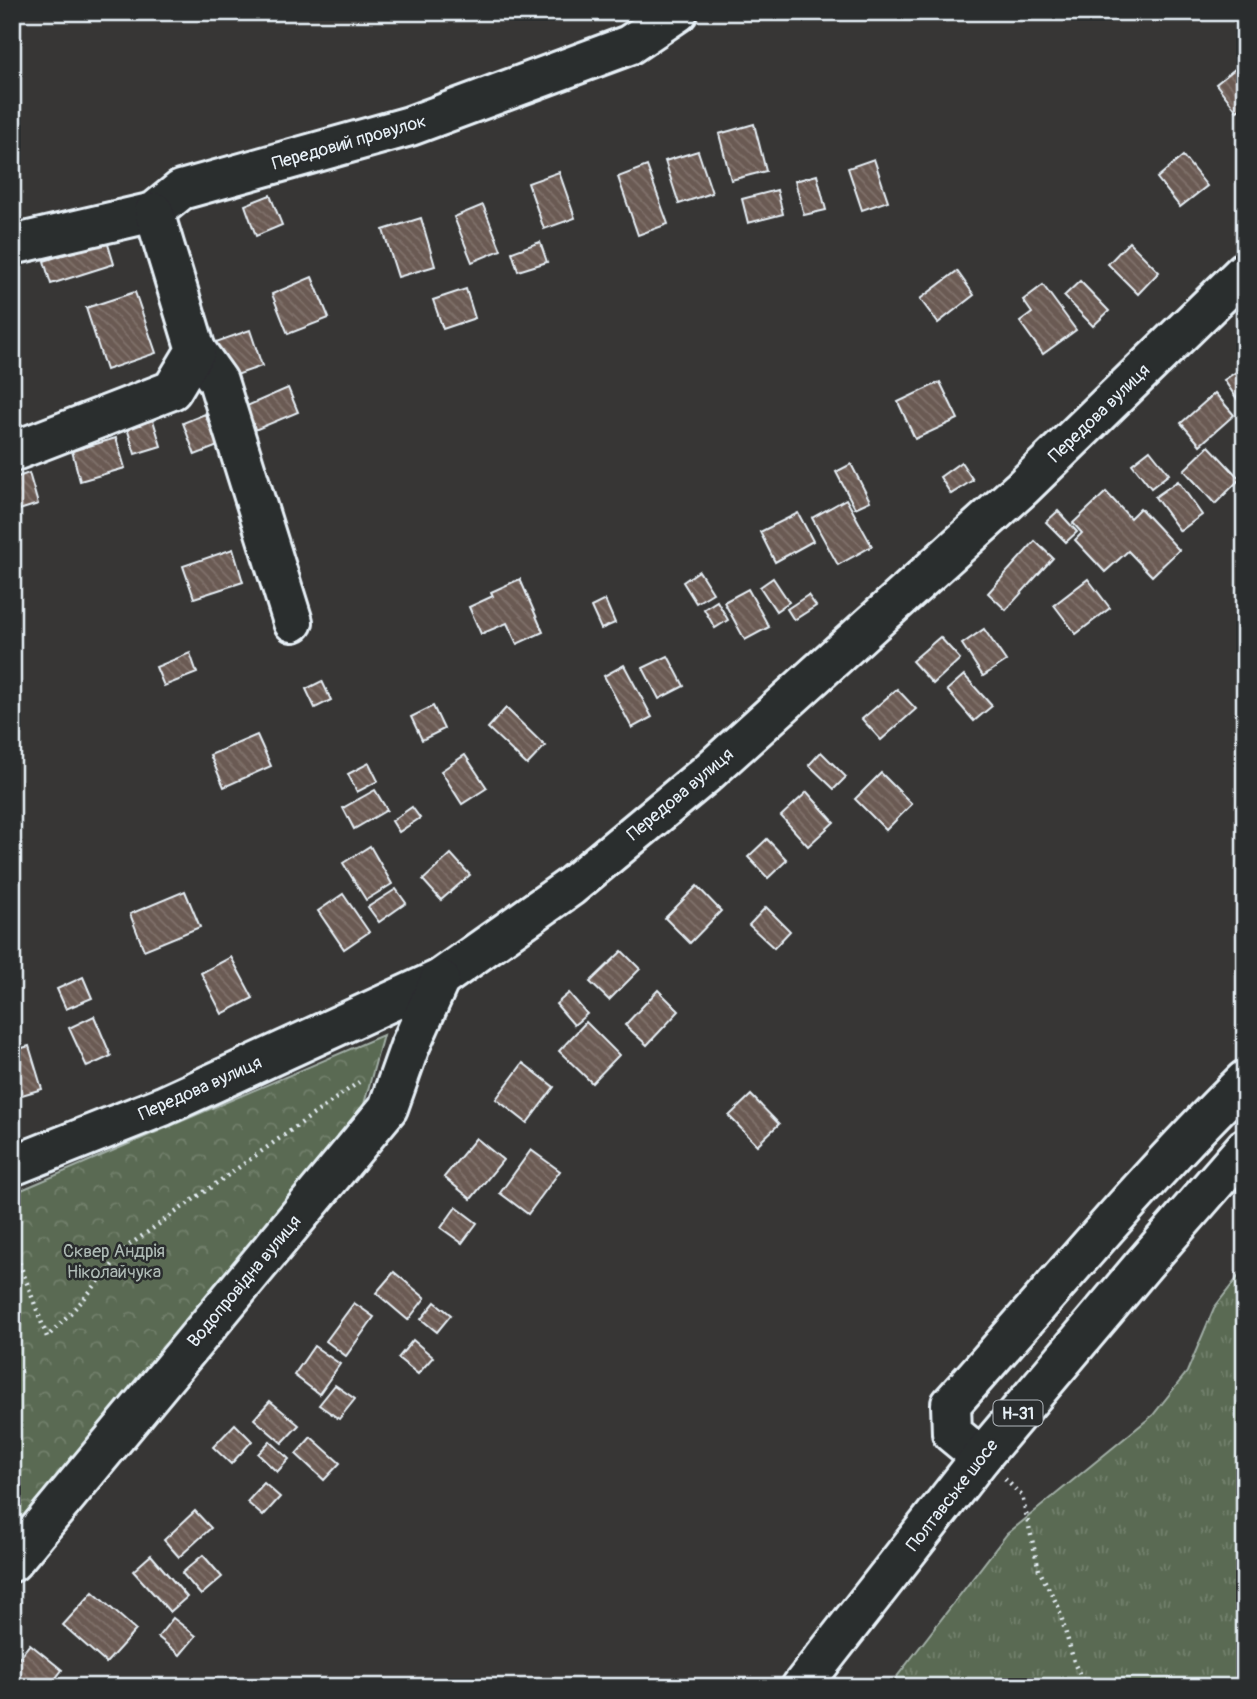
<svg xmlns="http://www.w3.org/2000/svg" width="1257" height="1699" font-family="Pangolin,sans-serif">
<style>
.grass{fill:url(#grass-tufts);stroke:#a1aea6;stroke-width:2}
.forest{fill:url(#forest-crowns);stroke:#a1aea6;stroke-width:2}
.building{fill:url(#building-back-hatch);stroke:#e8f1f8;stroke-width:2}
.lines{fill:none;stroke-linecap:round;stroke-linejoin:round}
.minor-casing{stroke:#e8f1f8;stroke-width:44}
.major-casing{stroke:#e8f1f8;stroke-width:44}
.path{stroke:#e8f1f8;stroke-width:4.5;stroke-dasharray:2 5;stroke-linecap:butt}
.minor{stroke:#2a2d2e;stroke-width:38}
.major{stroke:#2a2d2e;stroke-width:38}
.labels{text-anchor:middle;stroke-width:5;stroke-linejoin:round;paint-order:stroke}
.shield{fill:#2a2d2e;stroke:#afb6bb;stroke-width:2}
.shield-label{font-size:16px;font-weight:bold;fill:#e8f1f8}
.street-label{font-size:18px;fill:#e8f1f8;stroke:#2a2d2e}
.park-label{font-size:18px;fill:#afbbb6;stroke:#2a2d2e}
</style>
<defs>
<pattern id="grass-tufts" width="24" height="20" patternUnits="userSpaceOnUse" patternTransform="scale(1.75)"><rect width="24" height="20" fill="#5a6a53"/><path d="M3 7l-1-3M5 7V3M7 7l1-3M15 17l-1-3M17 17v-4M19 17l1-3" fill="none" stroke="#72806c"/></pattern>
<pattern id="forest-crowns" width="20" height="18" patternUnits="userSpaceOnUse" patternTransform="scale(1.75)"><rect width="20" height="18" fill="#5a6a53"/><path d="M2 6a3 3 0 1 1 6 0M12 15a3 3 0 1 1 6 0" fill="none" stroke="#72806c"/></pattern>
<pattern id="building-back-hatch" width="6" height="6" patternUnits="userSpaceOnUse" patternTransform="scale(1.75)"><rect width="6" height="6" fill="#6b5a53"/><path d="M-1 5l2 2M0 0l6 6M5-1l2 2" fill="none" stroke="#80726c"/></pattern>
</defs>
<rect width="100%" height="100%" fill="#373635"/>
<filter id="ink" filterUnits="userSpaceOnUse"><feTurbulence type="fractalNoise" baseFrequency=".0143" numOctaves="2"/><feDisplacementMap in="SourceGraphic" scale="14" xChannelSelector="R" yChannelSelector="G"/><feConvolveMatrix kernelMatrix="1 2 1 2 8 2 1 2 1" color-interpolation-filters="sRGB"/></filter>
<g filter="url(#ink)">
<path class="grass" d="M 1245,1268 L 1245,1687 L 889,1687 L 1007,1534 L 1153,1415 L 1187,1372 L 1214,1308 Z"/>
<path class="forest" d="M 383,1035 L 358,1126 L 12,1541 L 12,1194 Z"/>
<g class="building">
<path d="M 1245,61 L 1245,105 L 1237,111 L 1216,84 Z"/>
<path d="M 754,124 L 766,171 L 731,180 L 719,134 Z"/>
<path d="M 698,151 L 712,193 L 679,204 L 665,161 Z"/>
<path d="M 1183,156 L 1207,186 L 1180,207 L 1157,178 Z"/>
<path d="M 874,159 L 888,201 L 862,210 L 848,168 Z"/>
<path d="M 647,166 L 668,224 L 638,235 L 618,177 Z"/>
<path d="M 559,172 L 575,218 L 544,229 L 528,183 Z"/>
<path d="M 817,175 L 826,210 L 804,215 L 795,181 Z"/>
<path d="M 777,190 L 783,214 L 748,223 L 742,199 Z"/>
<path d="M 270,195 L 282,225 L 256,236 L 245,205 Z"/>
<path d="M 483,205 L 501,250 L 472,262 L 454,217 Z"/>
<path d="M 421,218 L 435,266 L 398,277 L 383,230 Z"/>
<path d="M 107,241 L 114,264 L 51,284 L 44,261 Z"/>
<path d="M 540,242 L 547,262 L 518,271 L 512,252 Z"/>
<path d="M 1129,242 L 1159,272 L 1138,294 L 1108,264 Z"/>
<path d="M 957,271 L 974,295 L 938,323 L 920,299 Z"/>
<path d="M 312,277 L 329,318 L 288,334 L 272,294 Z"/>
<path d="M 1080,281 L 1109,311 L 1093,326 L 1064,296 Z"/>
<path d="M 1043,285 L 1076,330 L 1043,354 L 1020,322 L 1032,313 L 1023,300 Z"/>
<path d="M 466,289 L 475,318 L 443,329 L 433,300 Z"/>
<path d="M 135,292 L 156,353 L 106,370 L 86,308 Z"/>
<path d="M 250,330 L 262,366 L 225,379 L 213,343 Z"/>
<path d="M 1239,370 L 1245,378 L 1245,404 L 1242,406 L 1224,380 Z"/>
<path d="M 940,382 L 958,419 L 915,439 L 898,402 Z"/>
<path d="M 288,388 L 298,412 L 250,432 L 240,409 Z"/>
<path d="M 1215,393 L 1234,415 L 1200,445 L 1181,423 Z"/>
<path d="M 205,414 L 218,446 L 195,455 L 183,423 Z"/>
<path d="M 153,420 L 161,446 L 135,454 L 127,428 Z"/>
<path d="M 116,438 L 125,468 L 80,481 L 72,451 Z"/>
<path d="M 1209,446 L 1240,479 L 1215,504 L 1184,470 Z"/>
<path d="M 1150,450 L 1169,474 L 1151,488 L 1132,464 Z"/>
<path d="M 961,462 L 973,480 L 951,494 L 940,477 Z"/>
<path d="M 851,464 L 870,501 L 855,508 L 836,472 Z"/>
<path d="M 29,473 L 38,504 L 16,511 L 12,497 L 12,479 Z"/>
<path d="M 1178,481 L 1202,515 L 1180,531 L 1155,497 Z"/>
<path d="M 1106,492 L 1130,518 L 1140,508 L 1179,550 L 1152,576 L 1128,551 L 1105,572 L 1075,540 L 1082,533 L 1073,523 Z"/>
<path d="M 846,499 L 872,546 L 838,565 L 812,518 Z"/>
<path d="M 1058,511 L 1077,532 L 1066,542 L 1046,522 Z"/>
<path d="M 798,513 L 813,541 L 775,562 L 760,532 Z"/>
<path d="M 1035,541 L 1053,558 L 1006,610 L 988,593 Z"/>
<path d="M 233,549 L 243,582 L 194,598 L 183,566 Z"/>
<path d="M 699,571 L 713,593 L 696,603 L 683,582 Z"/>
<path d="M 773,578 L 789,602 L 776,611 L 760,587 Z"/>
<path d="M 520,579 L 543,632 L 517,644 L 507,623 L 481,634 L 469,607 L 493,596 L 491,592 Z"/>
<path d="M 1088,579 L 1110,608 L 1076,634 L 1054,605 Z"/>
<path d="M 748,589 L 769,627 L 745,640 L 724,602 Z"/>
<path d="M 808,595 L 816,606 L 794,620 L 787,609 Z"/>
<path d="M 605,600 L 615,623 L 601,629 L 591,607 Z"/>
<path d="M 717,601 L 728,620 L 715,628 L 704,609 Z"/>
<path d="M 984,629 L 1006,661 L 983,676 L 962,644 Z"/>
<path d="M 940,637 L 960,659 L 933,684 L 912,661 Z"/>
<path d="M 190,653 L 197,673 L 164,686 L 156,667 Z"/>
<path d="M 668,656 L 684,686 L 659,699 L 643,668 Z"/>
<path d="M 624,665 L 652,717 L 632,728 L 604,676 Z"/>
<path d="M 964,675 L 992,706 L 974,721 L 947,690 Z"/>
<path d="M 322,681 L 331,700 L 315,708 L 306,689 Z"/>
<path d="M 897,689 L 916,709 L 881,740 L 862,719 Z"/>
<path d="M 433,706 L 444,729 L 422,740 L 411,717 Z"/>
<path d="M 506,708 L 545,746 L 527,765 L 488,728 Z"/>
<path d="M 257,735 L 271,766 L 224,787 L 210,755 Z"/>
<path d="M 821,752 L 846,777 L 834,789 L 809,765 Z"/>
<path d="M 465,755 L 487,788 L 462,804 L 441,771 Z"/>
<path d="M 369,763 L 378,781 L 357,792 L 348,774 Z"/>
<path d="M 881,773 L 912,804 L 886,830 L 855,799 Z"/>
<path d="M 375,790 L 387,810 L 354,829 L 343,808 Z"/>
<path d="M 807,792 L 834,822 L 808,846 L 781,816 Z"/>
<path d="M 412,807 L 420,818 L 399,832 L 392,821 Z"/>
<path d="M 767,839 L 787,860 L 768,878 L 748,857 Z"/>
<path d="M 370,846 L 392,884 L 366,900 L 343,863 Z"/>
<path d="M 451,854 L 470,875 L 441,900 L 423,880 Z"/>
<path d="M 697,886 L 721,911 L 690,943 L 665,918 Z"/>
<path d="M 396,889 L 406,903 L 379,922 L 368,907 Z"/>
<path d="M 185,891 L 200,927 L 144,950 L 130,914 Z"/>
<path d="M 343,894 L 369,932 L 344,949 L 318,911 Z"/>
<path d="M 766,907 L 790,931 L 774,948 L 749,925 Z"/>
<path d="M 622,951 L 640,969 L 609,1000 L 590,982 Z"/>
<path d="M 231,957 L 253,998 L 222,1014 L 201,973 Z"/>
<path d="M 83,977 L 92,998 L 66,1009 L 57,989 Z"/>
<path d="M 658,990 L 679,1011 L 647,1045 L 625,1025 Z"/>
<path d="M 569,993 L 587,1014 L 574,1025 L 556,1004 Z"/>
<path d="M 94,1016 L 111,1056 L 87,1067 L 69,1028 Z"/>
<path d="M 586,1022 L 619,1055 L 592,1083 L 559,1051 Z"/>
<path d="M 29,1046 L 42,1089 L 12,1098 L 12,1051 Z"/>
<path d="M 523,1063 L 554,1087 L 527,1123 L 496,1099 Z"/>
<path d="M 751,1095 L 779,1124 L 757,1145 L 729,1116 Z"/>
<path d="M 476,1138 L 503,1160 L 471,1199 L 444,1177 Z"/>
<path d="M 531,1150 L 560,1171 L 528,1214 L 500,1193 Z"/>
<path d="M 456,1207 L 477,1223 L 462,1243 L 441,1228 Z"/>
<path d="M 394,1272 L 425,1298 L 408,1320 L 376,1293 Z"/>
<path d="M 435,1302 L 451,1315 L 437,1332 L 421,1319 Z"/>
<path d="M 354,1303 L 374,1317 L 346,1356 L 326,1341 Z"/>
<path d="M 413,1340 L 433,1357 L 418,1374 L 398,1358 Z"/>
<path d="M 314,1346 L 340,1364 L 319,1394 L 294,1375 Z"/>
<path d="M 335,1385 L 355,1399 L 339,1419 L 319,1405 Z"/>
<path d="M 270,1401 L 299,1425 L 282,1443 L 254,1419 Z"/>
<path d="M 235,1424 L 252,1441 L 231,1464 L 213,1447 Z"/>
<path d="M 311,1437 L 340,1463 L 324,1480 L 296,1454 Z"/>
<path d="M 270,1441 L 289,1459 L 277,1472 L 258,1454 Z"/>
<path d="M 264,1483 L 280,1497 L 263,1516 L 247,1502 Z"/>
<path d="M 195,1511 L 211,1528 L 179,1557 L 164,1540 Z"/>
<path d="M 151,1555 L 187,1597 L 170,1612 L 133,1571 Z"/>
<path d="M 203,1555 L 222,1577 L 201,1595 L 182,1573 Z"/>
<path d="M 93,1592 L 136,1630 L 106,1663 L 63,1625 Z"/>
<path d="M 173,1618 L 196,1636 L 180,1655 L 158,1637 Z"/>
<path d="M 30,1644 L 62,1670 L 49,1687 L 20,1687 L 12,1681 L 12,1667 Z"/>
</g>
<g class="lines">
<defs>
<g id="minor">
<path d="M 12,245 L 154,212 L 181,190 L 410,126 L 629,45 L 678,12"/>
<path d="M 196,350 L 218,381 L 293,622"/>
<path d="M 12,452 L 172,390 L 196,350 L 154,212"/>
<path d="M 12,1166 L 163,1106 L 440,979 L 570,887 L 706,774 L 1022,488 L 1245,271"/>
<path d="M 981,1457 L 952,1433 L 951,1404 C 1048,1296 1141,1182 1245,1080"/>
<path d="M 12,1562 L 388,1108 L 410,1046 L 440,979"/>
</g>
<path id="major" d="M 801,1687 L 981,1457 L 1144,1264 L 1245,1148"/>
</defs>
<use href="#minor" class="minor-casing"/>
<use href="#major" class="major-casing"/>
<g class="path">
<path d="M 12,1243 L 47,1337 L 83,1300 L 128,1246 L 359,1082"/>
<path d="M 1005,1479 L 1022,1496 L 1039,1570 L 1058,1606 L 1075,1665 L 1086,1687"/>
</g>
<use href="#minor" class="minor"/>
<use href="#major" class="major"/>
</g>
</g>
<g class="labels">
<rect class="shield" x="993.5" y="1400.5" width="49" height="25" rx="5"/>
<g class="shield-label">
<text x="1018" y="1419">Н-31</text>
</g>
<g class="street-label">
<text transform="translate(349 142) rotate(-16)" y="6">Передовий провулок</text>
<text transform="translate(1099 413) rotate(-44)" y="6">Передова вулиця</text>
<text transform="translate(680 794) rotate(-40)" y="6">Передова вулиця</text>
<text transform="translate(200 1088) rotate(-24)" y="6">Передова вулиця</text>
<text transform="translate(244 1281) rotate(-50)" y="6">Водопровідна вулиця</text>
<text transform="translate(952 1495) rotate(-52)" y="6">Полтавське шосе</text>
</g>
<g class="park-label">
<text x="114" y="1257">Сквер Андрія<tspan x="114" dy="21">Ніколайчука</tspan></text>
</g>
</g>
<rect width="1257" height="1699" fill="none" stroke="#2a2d2e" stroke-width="42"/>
<rect x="21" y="21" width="1215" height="1657" fill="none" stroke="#e8f1f8" stroke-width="2.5" filter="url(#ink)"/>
</svg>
